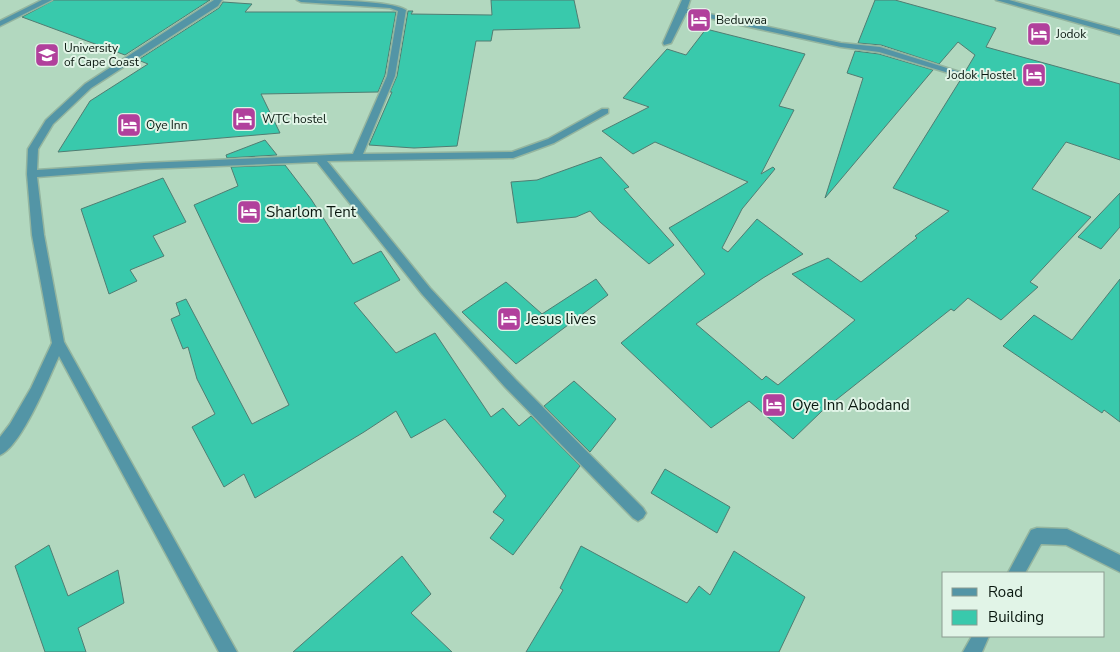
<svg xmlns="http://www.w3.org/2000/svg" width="1120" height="652" font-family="'Nunito Sans',sans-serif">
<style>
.building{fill:#39c9ac;stroke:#507d72}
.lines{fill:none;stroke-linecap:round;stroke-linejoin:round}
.minor-casing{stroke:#94b59f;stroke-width:3}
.minor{fill:#5395a6;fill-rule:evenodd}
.labels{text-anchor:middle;stroke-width:4;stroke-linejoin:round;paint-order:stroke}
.far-poi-label{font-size:12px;fill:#09170f;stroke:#e1f4e7;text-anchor:start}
.poi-label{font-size:15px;fill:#09170f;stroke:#e1f4e7;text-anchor:start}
</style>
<rect width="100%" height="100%" fill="#b2d8bf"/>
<g class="building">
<path d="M 54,0 L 210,0 L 125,55 L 22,17 Z"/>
<path d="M 491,0 L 574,0 L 580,28 L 493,30 L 491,41 L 476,41 L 457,146 L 414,148 L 369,145 L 392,92 L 390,92 L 397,76 L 408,11 L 413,11 L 411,14 L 492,15 Z"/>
<path d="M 875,0 L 895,0 L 996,28 L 986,47 L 1120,84 L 1120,160 L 1066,142 L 1032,189 L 1091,217 L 1030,282 L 1038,287 L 1001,320 L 968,298 L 954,311 L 951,309 L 822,411 L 793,439 L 749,401 L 711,428 L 621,343 L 705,274 L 669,228 L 748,182 L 655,142 L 633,154 L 602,131 L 649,107 L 623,98 L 667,49 L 686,55 L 706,29 L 805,54 L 779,106 L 794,110 L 761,174 L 773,167 L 775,169 L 742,209 L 722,248 L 728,252 L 757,219 L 803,254 L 763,278 L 696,324 L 762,380 L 766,376 L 778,385 L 855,320 L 792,274 L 828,258 L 861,282 L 917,238 L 915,236 L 949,211 L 893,188 L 961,79 L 968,74 L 965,72 L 975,55 L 958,42 L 939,64 L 881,45 L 858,43 Z"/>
<path d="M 223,2 L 252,4 L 245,12 L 396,12 L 385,75 L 378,92 L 261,94 L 280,133 L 58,152 L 90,101 L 148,64 L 138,60 L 219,8 Z"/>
<path d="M 855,51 L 879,54 L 933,70 L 825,198 L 863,78 L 847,73 Z"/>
<path d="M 265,140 L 277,155 L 227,158 L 226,155 Z"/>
<path d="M 601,157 L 629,187 L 624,189 L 674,245 L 649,264 L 600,222 L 590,211 L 576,217 L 517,223 L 511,182 L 537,180 Z"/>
<path d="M 285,165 L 311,199 L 353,264 L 381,251 L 400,280 L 354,303 L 396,353 L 435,333 L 491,417 L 503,408 L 519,426 L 531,416 L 580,466 L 513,555 L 490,538 L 504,520 L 493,512 L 506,496 L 445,419 L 411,438 L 396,411 L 364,432 L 255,498 L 244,474 L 224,487 L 192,427 L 215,414 L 197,379 L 188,347 L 183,349 L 171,319 L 180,315 L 176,303 L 186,299 L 252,424 L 289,405 L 194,205 L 238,186 L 231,167 Z"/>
<path d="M 163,178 L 186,222 L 153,236 L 164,256 L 130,270 L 137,281 L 109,294 L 81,209 Z"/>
<path d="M 1120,193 L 1120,227 L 1101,249 L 1078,237 Z"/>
<path d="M 596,279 L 608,295 L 516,364 L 462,312 L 506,282 L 542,314 Z"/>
<path d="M 1120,279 L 1120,422 L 1104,410 L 1102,413 L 1003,346 L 1034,315 L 1072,340 Z"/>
<path d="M 574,381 L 616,419 L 590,452 L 544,406 Z"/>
<path d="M 665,469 L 730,507 L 717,533 L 651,493 Z"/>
<path d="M 49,545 L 68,596 L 118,570 L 124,603 L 78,628 L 86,652 L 45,652 L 15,566 Z"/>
<path d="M 581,546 L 687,603 L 699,586 L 710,595 L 734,551 L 805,597 L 779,652 L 526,652 L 563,590 L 560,588 Z"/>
<path d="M 402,556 L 431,594 L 411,613 L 452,652 L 293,652 Z"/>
</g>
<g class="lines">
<defs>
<g id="minor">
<path d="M 42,0 L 52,0 L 0,26 L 0,21 Z"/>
<path d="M 214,0 L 222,0 L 218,6 L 91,88 L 53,124 L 38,149 L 37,170 L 144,163 L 353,154 L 387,76 L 398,11 L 390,8 L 301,2 L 297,0 C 320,0 390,0 406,10 L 395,76 L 363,154 L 512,152 L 548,139 L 602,109 L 608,109 L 608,113 L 554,143 L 513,158 L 327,161 L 430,288 L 515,379 L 643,508 L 646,513 L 643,518 L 638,521 L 633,518 L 505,387 L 422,294 L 317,162 L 144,169 L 37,177 L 44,235 L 64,342 L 237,652 L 219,652 L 59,356 C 49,378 21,447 0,455 L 0,437 L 10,424 L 31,388 L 52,343 L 32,235 L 27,174 L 28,149 L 46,120 L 85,84 Z"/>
<path d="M 682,0 L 690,0 L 687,9 L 841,43 L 880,47 L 966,74 L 962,77 L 879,52 L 841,47 L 686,13 L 671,43 L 664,45 L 663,43 Z"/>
<path d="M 996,0 L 1009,0 L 1120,30 L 1120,35 Z"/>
<path d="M 1037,528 L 1067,529 L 1120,555 L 1120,572 L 1066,545 L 1041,544 L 1025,573 L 1008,573 L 1031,530 Z"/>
<path d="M 972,636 L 989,636 L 982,652 L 963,652 Z"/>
</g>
</defs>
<use href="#minor" class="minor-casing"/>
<use href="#minor" class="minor"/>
</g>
<defs>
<symbol id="hotel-square" viewBox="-11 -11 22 22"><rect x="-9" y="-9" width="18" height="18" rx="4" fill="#b1409c" stroke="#e1f4e7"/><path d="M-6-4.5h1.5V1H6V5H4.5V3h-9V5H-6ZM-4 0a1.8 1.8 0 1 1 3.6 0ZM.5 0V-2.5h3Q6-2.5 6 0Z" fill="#fff"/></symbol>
<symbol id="university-square" viewBox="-11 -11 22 22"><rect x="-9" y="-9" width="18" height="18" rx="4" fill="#b1409c" stroke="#e1f4e7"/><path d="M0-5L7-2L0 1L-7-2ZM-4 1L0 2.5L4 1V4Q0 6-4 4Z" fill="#fff"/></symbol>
</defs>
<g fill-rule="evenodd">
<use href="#hotel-square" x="685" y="6" width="28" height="28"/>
<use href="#hotel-square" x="1025" y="20" width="28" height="28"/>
<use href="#university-square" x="33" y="41" width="28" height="28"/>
<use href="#hotel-square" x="1020" y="61" width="28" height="28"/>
<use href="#hotel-square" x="230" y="105" width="28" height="28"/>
<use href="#hotel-square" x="115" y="111" width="28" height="28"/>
<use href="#hotel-square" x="235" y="198" width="28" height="28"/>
<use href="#hotel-square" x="495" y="305" width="28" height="28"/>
<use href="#hotel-square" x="760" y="391" width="28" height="28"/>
</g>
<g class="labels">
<g class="far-poi-label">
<text x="716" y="24">Beduwaa</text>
<text x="1056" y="38">Jodok</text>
<text x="64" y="52">University<tspan x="64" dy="14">of Cape Coast</tspan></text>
<text x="1016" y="79" text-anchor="end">Jodok Hostel</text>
<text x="262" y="123">WTC hostel</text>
<text x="146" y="129">Oye Inn</text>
</g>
<g class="poi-label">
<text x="266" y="217">Sharlom Tent</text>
<text x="526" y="324">Jesus lives</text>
<text x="792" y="410">Oye Inn Abodand</text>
</g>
</g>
<rect x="942" y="572" width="162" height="65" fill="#e1f4e7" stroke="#8b9c91"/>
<rect x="952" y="588" width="25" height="8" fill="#5395a6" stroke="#8b9c91"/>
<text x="988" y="597" font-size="15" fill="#09170f">Road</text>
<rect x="952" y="610" width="25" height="15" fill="#39c9ac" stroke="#8b9c91"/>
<text x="988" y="622" font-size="15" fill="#09170f">Building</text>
</svg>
